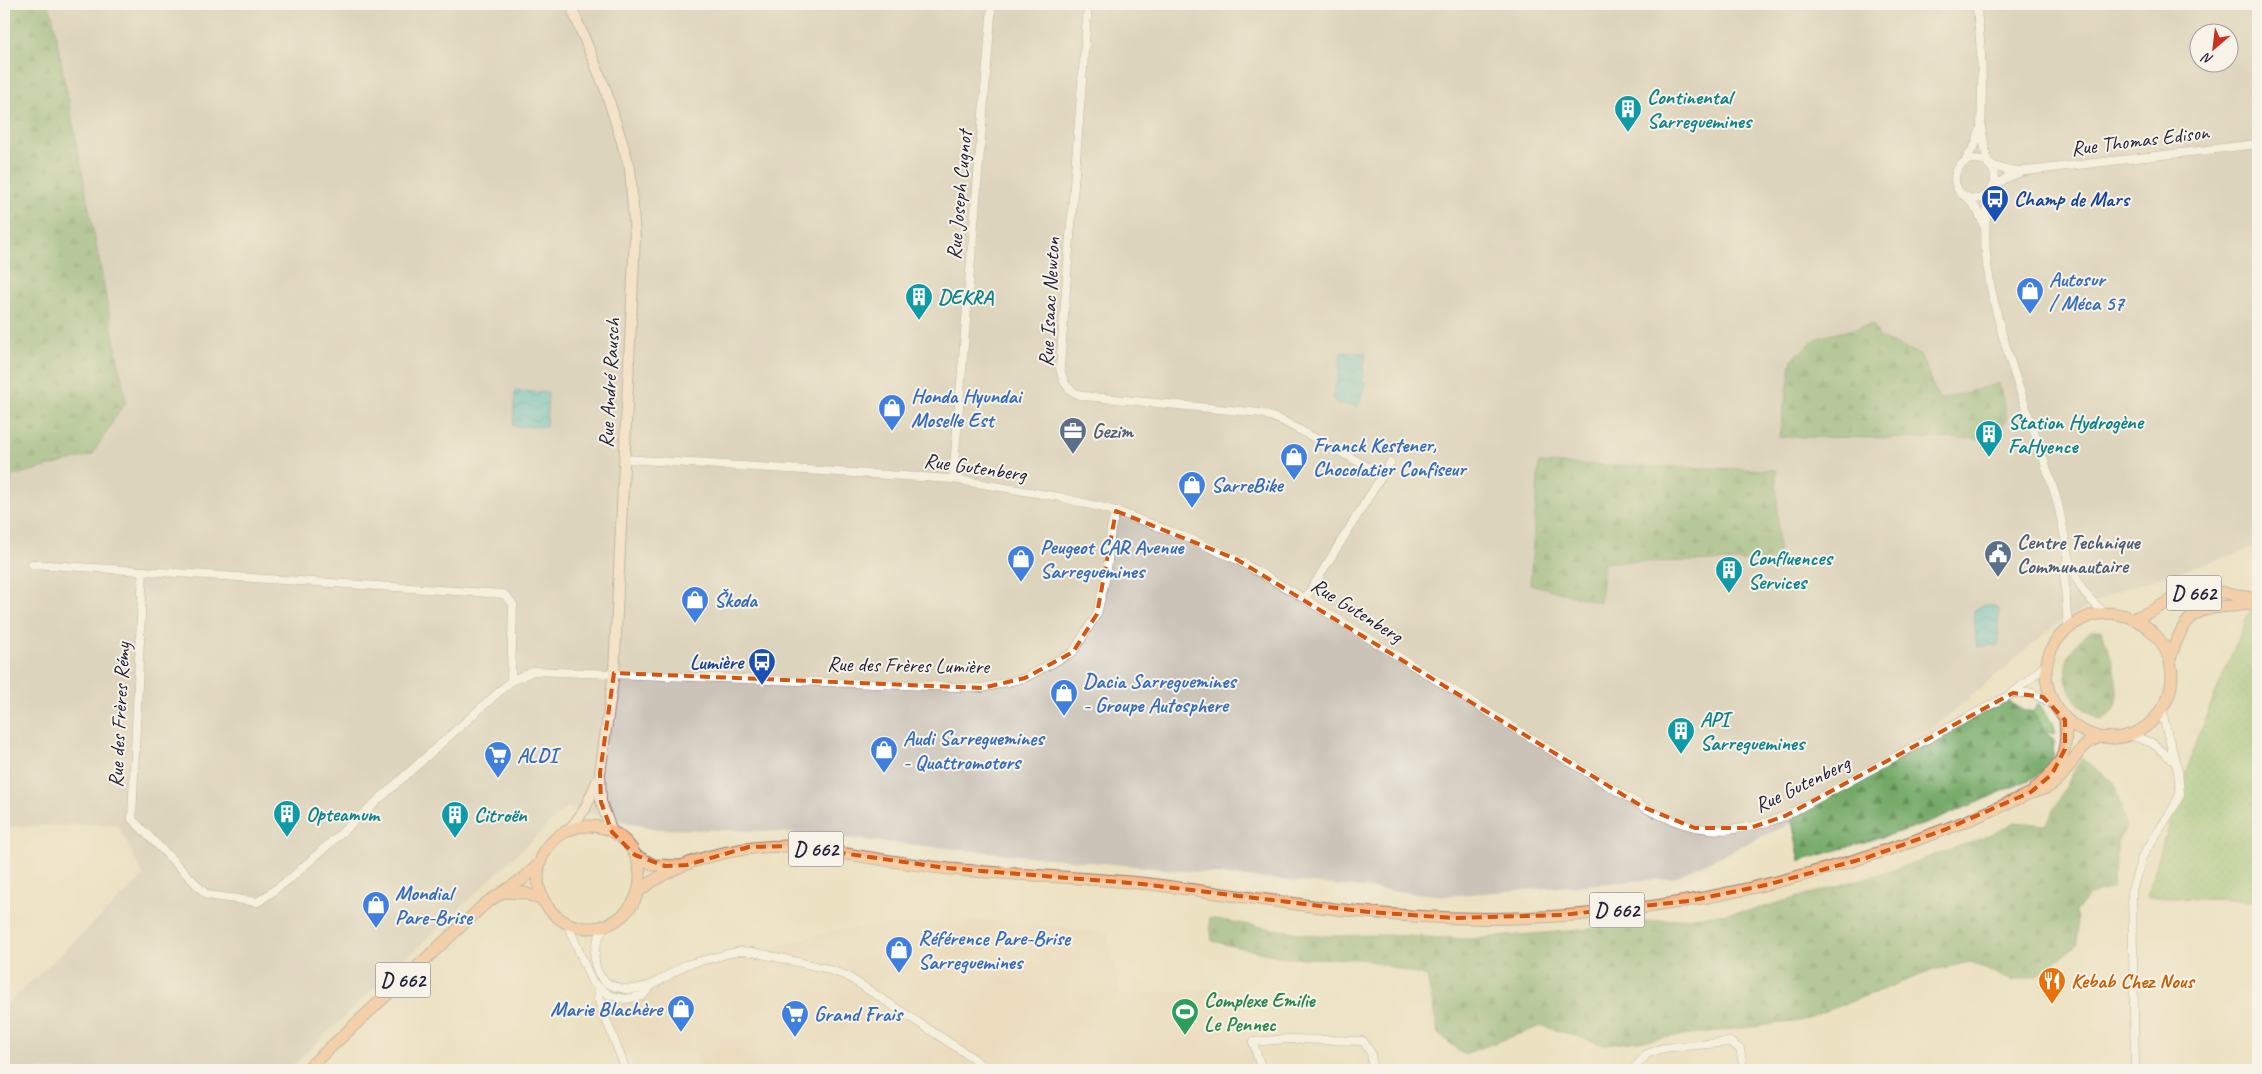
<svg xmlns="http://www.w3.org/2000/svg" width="2262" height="1074" font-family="Caveat,sans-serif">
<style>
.built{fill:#e8d4b7}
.industrial{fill:#cbc3b8;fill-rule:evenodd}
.grass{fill:url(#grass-dots);stroke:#587258}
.forest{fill:url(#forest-firs);stroke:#4a6650}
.water{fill:url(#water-waves);stroke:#3a7182}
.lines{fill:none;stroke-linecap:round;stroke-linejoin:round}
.street-casing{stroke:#87827e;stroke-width:9}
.secondary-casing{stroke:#87827e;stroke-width:12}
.primary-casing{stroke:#87827e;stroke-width:13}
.street{stroke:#fff;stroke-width:8}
.secondary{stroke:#fde4d1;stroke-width:10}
.primary{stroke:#fabb8c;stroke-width:11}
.marked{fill:none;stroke:#d45411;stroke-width:4;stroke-dasharray:10 6;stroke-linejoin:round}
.labels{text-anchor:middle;stroke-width:4;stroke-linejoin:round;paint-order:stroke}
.shield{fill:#f7f3e8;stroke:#62616f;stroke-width:1}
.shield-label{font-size:20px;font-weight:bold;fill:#22223b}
.culture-label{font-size:21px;font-weight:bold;fill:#0d838f;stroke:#f7f3e8;text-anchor:start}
.street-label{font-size:21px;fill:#22223b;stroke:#f7f3e8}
.transit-label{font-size:21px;font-weight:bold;fill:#164399;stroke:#f7f3e8;text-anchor:start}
.shop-label{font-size:21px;font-weight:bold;fill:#366cbe;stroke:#f7f3e8;text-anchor:start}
.service-label{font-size:21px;font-weight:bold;fill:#4e5e75;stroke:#f7f3e8;text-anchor:start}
.food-label{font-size:21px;font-weight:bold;fill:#c56008;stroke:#f7f3e8;text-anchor:start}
.leisure-label{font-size:21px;font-weight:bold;fill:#27864d;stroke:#f7f3e8;text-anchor:start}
</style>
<defs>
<pattern id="grass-dots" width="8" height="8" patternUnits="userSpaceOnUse" patternTransform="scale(1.25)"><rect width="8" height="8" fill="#8fc375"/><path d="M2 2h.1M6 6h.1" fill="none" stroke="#7ba766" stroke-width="1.8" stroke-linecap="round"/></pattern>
<pattern id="forest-firs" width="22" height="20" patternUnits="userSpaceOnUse" patternTransform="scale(1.25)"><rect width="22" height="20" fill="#73a966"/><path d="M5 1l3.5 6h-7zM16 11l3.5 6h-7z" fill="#5e8955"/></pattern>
<pattern id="water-waves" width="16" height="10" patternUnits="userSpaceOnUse" patternTransform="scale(1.25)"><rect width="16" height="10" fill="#53c0ca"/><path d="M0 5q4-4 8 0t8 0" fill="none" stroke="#449ca5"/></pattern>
</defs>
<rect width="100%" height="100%" fill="#f7f3e8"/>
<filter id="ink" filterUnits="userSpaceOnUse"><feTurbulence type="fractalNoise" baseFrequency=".02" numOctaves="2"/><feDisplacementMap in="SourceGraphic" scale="10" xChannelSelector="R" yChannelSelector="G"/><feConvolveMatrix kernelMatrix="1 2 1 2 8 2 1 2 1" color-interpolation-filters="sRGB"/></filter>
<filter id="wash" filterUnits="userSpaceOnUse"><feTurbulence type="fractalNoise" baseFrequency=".0096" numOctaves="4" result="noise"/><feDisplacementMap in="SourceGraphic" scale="20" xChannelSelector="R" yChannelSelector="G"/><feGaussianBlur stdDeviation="1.12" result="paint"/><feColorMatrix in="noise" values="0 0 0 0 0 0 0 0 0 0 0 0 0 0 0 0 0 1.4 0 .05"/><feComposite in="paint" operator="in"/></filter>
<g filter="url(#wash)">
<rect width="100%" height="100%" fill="#ece2c2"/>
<path class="built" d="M 992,921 L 1107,932 L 1120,995 L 1236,988 L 1248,1042 L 1258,1070 L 696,1070 L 697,1054 L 616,1054 L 588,1002 L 685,965 L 753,952 L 838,930 L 906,924 Z"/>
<path class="industrial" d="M 48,4 L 2258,4 L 2258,547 L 2117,591 L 2055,625 L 1859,792 L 1673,878 L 1446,896 L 768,831 L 656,829 L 566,808 L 288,1070 L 4,1070 L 4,1007 L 144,876 L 117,824 L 4,827 L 4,546 L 12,476 L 92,455 L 126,401 L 52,14 ZM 2200,32 L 2230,32 L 2230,62 L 2200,62 Z"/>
<g class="grass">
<path d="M 2258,591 L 2258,901 L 2146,897 L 2198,736 Z"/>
<path d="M 2038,704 L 2053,723 L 2056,734 L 2045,731 L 2032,713 Z"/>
</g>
<g class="forest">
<path d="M 4,4 L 48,4 L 52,14 L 126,401 L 92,455 L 12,476 L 4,546 Z"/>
<path d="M 1873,324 L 1880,338 L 1920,354 L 1939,400 L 1999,383 L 2007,418 L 1996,439 L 1779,437 L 1792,359 L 1817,338 Z"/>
<path d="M 1539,463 L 1776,470 L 1779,561 L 1604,562 L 1600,603 L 1530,584 Z"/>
<path d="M 2092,630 L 2101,630 C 2109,648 2126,697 2111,713 C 2109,716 2104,718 2101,720 C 2059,699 2052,657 2092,630 Z"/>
<path d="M 2010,702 L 2025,711 L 2031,711 L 2054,741 L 2053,757 L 2047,769 L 2031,779 L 1929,823 L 1800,861 L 1791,816 L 2000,704 Z"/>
<path d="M 2081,758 L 2114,782 L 2126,827 L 2118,843 L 2112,888 L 2089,895 L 2076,912 L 2078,944 L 2037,976 L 2012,981 L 1970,962 L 1934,970 L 1800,1021 L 1605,1045 L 1542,1026 L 1464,1054 L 1438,1034 L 1427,977 L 1362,959 L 1285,958 L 1212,941 L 1209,918 L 1317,936 L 1383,935 L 1469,939 L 1579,930 L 1753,910 L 1890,871 L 1993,834 L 2015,822 L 2046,825 Z"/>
</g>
<g class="water">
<path d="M 1341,352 L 1366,353 L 1362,380 L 1365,383 L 1359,405 L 1357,406 L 1336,403 L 1332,397 L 1338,377 Z"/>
<path d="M 515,391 L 548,392 L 546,427 L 513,426 Z"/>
<path d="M 1982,605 L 1993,605 L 1999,609 L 1998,645 L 1977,646 L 1976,642 L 1974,610 Z"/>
</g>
</g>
<g filter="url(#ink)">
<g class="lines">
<defs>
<g id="street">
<path d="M 1088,4 L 1060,367 C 1063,383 1067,391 1083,396 L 1261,413 L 1283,421 L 1383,475"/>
<path d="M 1976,4 C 1982,45 1983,86 1981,127"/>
<circle cx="1975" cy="179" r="20"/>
<path d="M 1965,161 L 1975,145 L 1981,127 L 1988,164 L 2006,170 L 2026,171 L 2258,144"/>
<path d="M 1993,187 L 2006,178 L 2022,172"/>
<path d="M 1989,192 C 1984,221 1984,253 1990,283 C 2004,355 2033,424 2055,494 C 2064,523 2065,554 2078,581 C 2084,595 2094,603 2105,613"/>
<path d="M 1967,197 L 1978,211 L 1984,226"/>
<path d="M 624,459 L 953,479 L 1059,497 L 1116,511 L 1181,535 L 1236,559 L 1305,599 L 1643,807 C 1694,834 1731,837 1785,816 L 2013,693 L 2048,663"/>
<path d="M 953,479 L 992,4"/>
<path d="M 2067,556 L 2064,574 L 2068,628"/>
<path d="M 32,564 L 143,571"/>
<path d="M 1305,599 L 1390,463"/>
<path d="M 511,681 L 513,604 L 504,594 L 143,571 L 132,819 L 207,895 L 258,902 L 291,878 L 511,681 L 533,671 L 982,688 L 1025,678 L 1073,652 L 1097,614 L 1107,572 L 1111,529 L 1116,511"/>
<path d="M 2013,693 L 2032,693 L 2053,704"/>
<path d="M 2130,735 L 2152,743 L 2175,762"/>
<path d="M 567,923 L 592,982 L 611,996 L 625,999 L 642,996 L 652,985 L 685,965 L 739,951 L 753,952 L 824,968 L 847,976 L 973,1058 L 986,1070"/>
<path d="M 605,926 C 589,951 589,984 625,989 C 634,990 643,987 652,985"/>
<path d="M 599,989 L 598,999 L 626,1070"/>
<path d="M 1262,1070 L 1253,1042 L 1288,1039 L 1363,1041 L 1371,1053 L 1373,1070"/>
<path d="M 1633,1070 L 1647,1054 L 1663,1048 L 1730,1042 L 1740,1049 L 1744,1070"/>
<path d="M 2135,1070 L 2132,890 L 2142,857 L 2175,805 L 2180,794 L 2178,771 L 2164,721 L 2163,708"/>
</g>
<g id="secondary">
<path d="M 570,4 L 605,88 L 630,168 L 635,237 L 614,673 L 600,773 L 601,802 L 612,832"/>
<path d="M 570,829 L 585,809 L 598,779"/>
</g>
<g id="primary">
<path d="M 2134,618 C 2152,613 2166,601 2184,595 C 2206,587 2237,594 2258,600"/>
<path d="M 2170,659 C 2189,598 2205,611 2258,603"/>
<path d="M 2034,790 C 2060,766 2069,756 2065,720"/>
<circle cx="589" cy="877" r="51"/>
<path d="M 635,855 L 654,865 L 679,866"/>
<path d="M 503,892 L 525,893 L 544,901"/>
<path d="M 638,892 C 679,858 741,845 793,846 C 845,853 896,863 949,869 C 1016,875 1083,877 1150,884 C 1237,895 1323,910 1411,916 C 1535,924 1663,911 1784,880 C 1866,859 1947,832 2024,796 C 2032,792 2041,791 2048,787 C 2069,777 2075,745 2098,738 C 2103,736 2109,738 2115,738 C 2133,736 2149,727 2159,713 C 2201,658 2132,586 2074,624 C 2025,656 2045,724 2099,737"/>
<path d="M 306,1070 L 486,903 L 523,879 L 539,864"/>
</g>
</defs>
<use href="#street" class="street-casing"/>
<use href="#secondary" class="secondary-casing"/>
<use href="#primary" class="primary-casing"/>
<use href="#street" class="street"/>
<use href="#secondary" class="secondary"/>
<use href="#primary" class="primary"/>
</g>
</g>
<path d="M0 0H2262V1074H0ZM 1116,511 L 1236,559 L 1643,807 L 1695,828 L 1750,828 L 1785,816 L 2013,693 L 2043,697 L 2065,720 L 2065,749 L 2052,774 L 2031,792 L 1944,830 L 1866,858 L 1766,885 L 1689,901 L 1562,915 L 1453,918 L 1369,912 L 1142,884 L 946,868 L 793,846 L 749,847 L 687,865 L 665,866 L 635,855 L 612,832 L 601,802 L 600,773 L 614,673 L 982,688 L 1025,678 L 1073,652 L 1097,614 Z" fill="#ece2c2" fill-opacity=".55" fill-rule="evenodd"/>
<path class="marked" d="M 1116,511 L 1236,559 L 1643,807 L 1695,828 L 1750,828 L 1785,816 L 2013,693 L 2043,697 L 2065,720 L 2065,749 L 2052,774 L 2031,792 L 1944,830 L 1866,858 L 1766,885 L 1689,901 L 1562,915 L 1453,918 L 1369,912 L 1142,884 L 946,868 L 793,846 L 749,847 L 687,865 L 665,866 L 635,855 L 612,832 L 601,802 L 600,773 L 614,673 L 982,688 L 1025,678 L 1073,652 L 1097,614 Z"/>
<defs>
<symbol id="building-pin" viewBox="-11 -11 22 30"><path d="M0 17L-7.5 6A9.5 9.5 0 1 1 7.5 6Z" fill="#0f9aa8" stroke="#f7f3e8"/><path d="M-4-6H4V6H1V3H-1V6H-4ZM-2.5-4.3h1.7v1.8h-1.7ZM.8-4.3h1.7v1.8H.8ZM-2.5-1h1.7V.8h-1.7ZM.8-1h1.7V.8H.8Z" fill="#fff"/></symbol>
<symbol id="bus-pin" viewBox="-11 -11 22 30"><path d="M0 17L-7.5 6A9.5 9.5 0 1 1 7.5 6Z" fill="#1a4fb4" stroke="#f7f3e8"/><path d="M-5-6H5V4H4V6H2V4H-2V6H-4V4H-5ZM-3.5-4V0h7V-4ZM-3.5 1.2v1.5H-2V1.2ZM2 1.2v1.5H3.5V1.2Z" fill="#fff"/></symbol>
<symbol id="shop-pin" viewBox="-11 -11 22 30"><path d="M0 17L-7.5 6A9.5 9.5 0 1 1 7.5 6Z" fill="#3f7fe0" stroke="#f7f3e8"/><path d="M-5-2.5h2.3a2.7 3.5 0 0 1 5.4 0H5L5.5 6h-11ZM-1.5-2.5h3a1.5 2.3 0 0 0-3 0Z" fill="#fff"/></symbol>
<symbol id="office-pin" viewBox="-11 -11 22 30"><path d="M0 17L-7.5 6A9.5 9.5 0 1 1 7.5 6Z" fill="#5c6f8a" stroke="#f7f3e8"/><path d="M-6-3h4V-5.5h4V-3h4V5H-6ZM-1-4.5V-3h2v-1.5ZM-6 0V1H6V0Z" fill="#fff"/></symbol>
<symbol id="civic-pin" viewBox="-11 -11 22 30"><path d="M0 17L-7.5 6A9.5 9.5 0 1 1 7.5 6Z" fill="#5c6f8a" stroke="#f7f3e8"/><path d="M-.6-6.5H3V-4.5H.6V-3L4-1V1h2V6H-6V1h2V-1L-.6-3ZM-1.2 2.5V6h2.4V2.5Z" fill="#fff"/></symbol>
<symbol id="supermarket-pin" viewBox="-11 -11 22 30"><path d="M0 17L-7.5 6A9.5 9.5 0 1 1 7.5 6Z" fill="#3f7fe0" stroke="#f7f3e8"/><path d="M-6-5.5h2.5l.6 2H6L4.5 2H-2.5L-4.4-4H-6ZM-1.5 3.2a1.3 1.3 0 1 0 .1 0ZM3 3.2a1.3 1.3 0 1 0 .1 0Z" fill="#fff"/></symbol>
<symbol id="restaurant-pin" viewBox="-11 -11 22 30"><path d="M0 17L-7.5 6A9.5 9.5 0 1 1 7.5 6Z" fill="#e8710a" stroke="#f7f3e8"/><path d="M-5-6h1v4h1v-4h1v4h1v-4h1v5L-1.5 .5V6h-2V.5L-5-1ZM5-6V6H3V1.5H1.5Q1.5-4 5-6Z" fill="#fff"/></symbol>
<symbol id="stadium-pin" viewBox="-11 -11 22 30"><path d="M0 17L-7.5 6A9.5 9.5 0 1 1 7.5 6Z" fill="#2e9e5b" stroke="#f7f3e8"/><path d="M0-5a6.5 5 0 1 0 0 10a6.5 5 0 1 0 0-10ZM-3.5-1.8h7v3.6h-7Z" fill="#fff"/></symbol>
</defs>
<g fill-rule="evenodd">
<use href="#building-pin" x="1612" y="93" width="32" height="43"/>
<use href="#bus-pin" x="1979" y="183" width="32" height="43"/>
<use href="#shop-pin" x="2014" y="275" width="32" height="43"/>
<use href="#building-pin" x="903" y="281" width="32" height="43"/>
<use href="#shop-pin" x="876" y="392" width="32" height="43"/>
<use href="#office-pin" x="1057" y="415" width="32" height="43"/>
<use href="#building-pin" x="1973" y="418" width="32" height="43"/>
<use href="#shop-pin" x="1278" y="441" width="32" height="43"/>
<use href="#shop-pin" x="1176" y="469" width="32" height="43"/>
<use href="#civic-pin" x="1982" y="538" width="32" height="43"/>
<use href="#shop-pin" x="1005" y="543" width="32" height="43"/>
<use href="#building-pin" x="1713" y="554" width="32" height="43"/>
<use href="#shop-pin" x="679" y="584" width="32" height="43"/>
<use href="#bus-pin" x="746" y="646" width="32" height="43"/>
<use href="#shop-pin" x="1048" y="677" width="32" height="43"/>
<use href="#building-pin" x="1665" y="715" width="32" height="43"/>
<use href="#shop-pin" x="868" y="734" width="32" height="43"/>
<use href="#supermarket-pin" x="482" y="739" width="32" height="43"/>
<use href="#building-pin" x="271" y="798" width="32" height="43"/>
<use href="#building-pin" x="439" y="799" width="32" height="43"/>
<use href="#shop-pin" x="360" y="889" width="32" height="43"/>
<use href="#shop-pin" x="883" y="934" width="32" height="43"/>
<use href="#restaurant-pin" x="2036" y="965" width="32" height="43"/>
<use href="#shop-pin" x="665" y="993" width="32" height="43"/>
<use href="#stadium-pin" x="1169" y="996" width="32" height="43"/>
<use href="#supermarket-pin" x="779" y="998" width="32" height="43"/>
</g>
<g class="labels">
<g class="shield">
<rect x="2166.5" y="575.5" width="55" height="35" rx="4"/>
<rect x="788.5" y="831.5" width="55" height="35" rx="4"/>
<rect x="1589.5" y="892.5" width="55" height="35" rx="4"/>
<rect x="375.5" y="962.5" width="55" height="35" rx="4"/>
</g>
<g class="shield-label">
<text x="2194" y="600">D 662</text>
<text x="816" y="856">D 662</text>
<text x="1617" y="917">D 662</text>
<text x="403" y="987">D 662</text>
</g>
<g class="culture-label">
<text x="1647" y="104">Continental<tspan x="1647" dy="24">Sarreguemines</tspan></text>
<text x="938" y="304">DEKRA</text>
<text x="2008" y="429">Station Hydrogène<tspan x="2008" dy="24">FaHyence</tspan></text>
<text x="1748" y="565">Confluences<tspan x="1748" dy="24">Services</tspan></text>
<text x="1700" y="726">API<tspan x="1700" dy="24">Sarreguemines</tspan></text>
<text x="306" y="821">Opteamum</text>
<text x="474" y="822">Citroën</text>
</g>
<g class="street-label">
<text transform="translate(2140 140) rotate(-7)" y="7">Rue Thomas Edison</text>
<text transform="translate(959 195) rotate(-85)" y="7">Rue Joseph Cugnot</text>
<text transform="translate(1049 302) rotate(-87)" y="7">Rue Isaac Newton</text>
<text transform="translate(609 383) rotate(-87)" y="7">Rue André Rausch</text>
<text transform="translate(975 467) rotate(8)" y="7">Rue Gutenberg</text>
<text transform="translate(1357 610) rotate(32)" y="7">Rue Gutenberg</text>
<text transform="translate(908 665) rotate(1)" y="7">Rue des Frères Lumière</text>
<text transform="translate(119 715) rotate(-87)" y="7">Rue des Frères Rémy</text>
<text transform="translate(1802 784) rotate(-26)" y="7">Rue Gutenberg</text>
</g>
<g class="transit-label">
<text x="2014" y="206">Champ de Mars</text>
<text x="743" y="669" text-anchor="end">Lumière</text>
</g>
<g class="shop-label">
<text x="2049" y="286">Autosur<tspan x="2049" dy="24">/ Méca 57</tspan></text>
<text x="911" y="403">Honda Hyundai<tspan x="911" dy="24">Moselle Est</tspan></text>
<text x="1313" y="452">Franck Kestener,<tspan x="1313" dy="24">Chocolatier Confiseur</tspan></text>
<text x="1211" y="492">SarreBike</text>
<text x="1040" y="554">Peugeot CAR Avenue<tspan x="1040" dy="24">Sarreguemines</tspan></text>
<text x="714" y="607">Škoda</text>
<text x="1083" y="688">Dacia Sarreguemines<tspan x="1083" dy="24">- Groupe Autosphere</tspan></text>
<text x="903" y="745">Audi Sarreguemines<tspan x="903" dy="24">- Quattromotors</tspan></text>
<text x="517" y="762">ALDI</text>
<text x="395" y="900">Mondial<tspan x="395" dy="24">Pare-Brise</tspan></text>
<text x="918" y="945">Référence Pare-Brise<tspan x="918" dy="24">Sarreguemines</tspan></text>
<text x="662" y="1016" text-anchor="end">Marie Blachère</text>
<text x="814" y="1021">Grand Frais</text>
</g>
<g class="service-label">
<text x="1092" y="438">Gezim</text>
<text x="2017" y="549">Centre Technique<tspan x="2017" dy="24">Communautaire</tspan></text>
</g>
<g class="food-label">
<text x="2071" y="988">Kebab Chez Nous</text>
</g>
<g class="leisure-label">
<text x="1204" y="1007">Complexe Emilie<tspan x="1204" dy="24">Le Pennec</tspan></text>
</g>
</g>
<rect width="2262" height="1074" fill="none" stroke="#f7f3e8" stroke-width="20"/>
<g transform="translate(2214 48) rotate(208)"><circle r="24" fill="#f7f3e8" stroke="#a29fa3"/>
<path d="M0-4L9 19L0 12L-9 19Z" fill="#c8321e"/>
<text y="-8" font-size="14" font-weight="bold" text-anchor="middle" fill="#22223b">N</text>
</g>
</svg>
